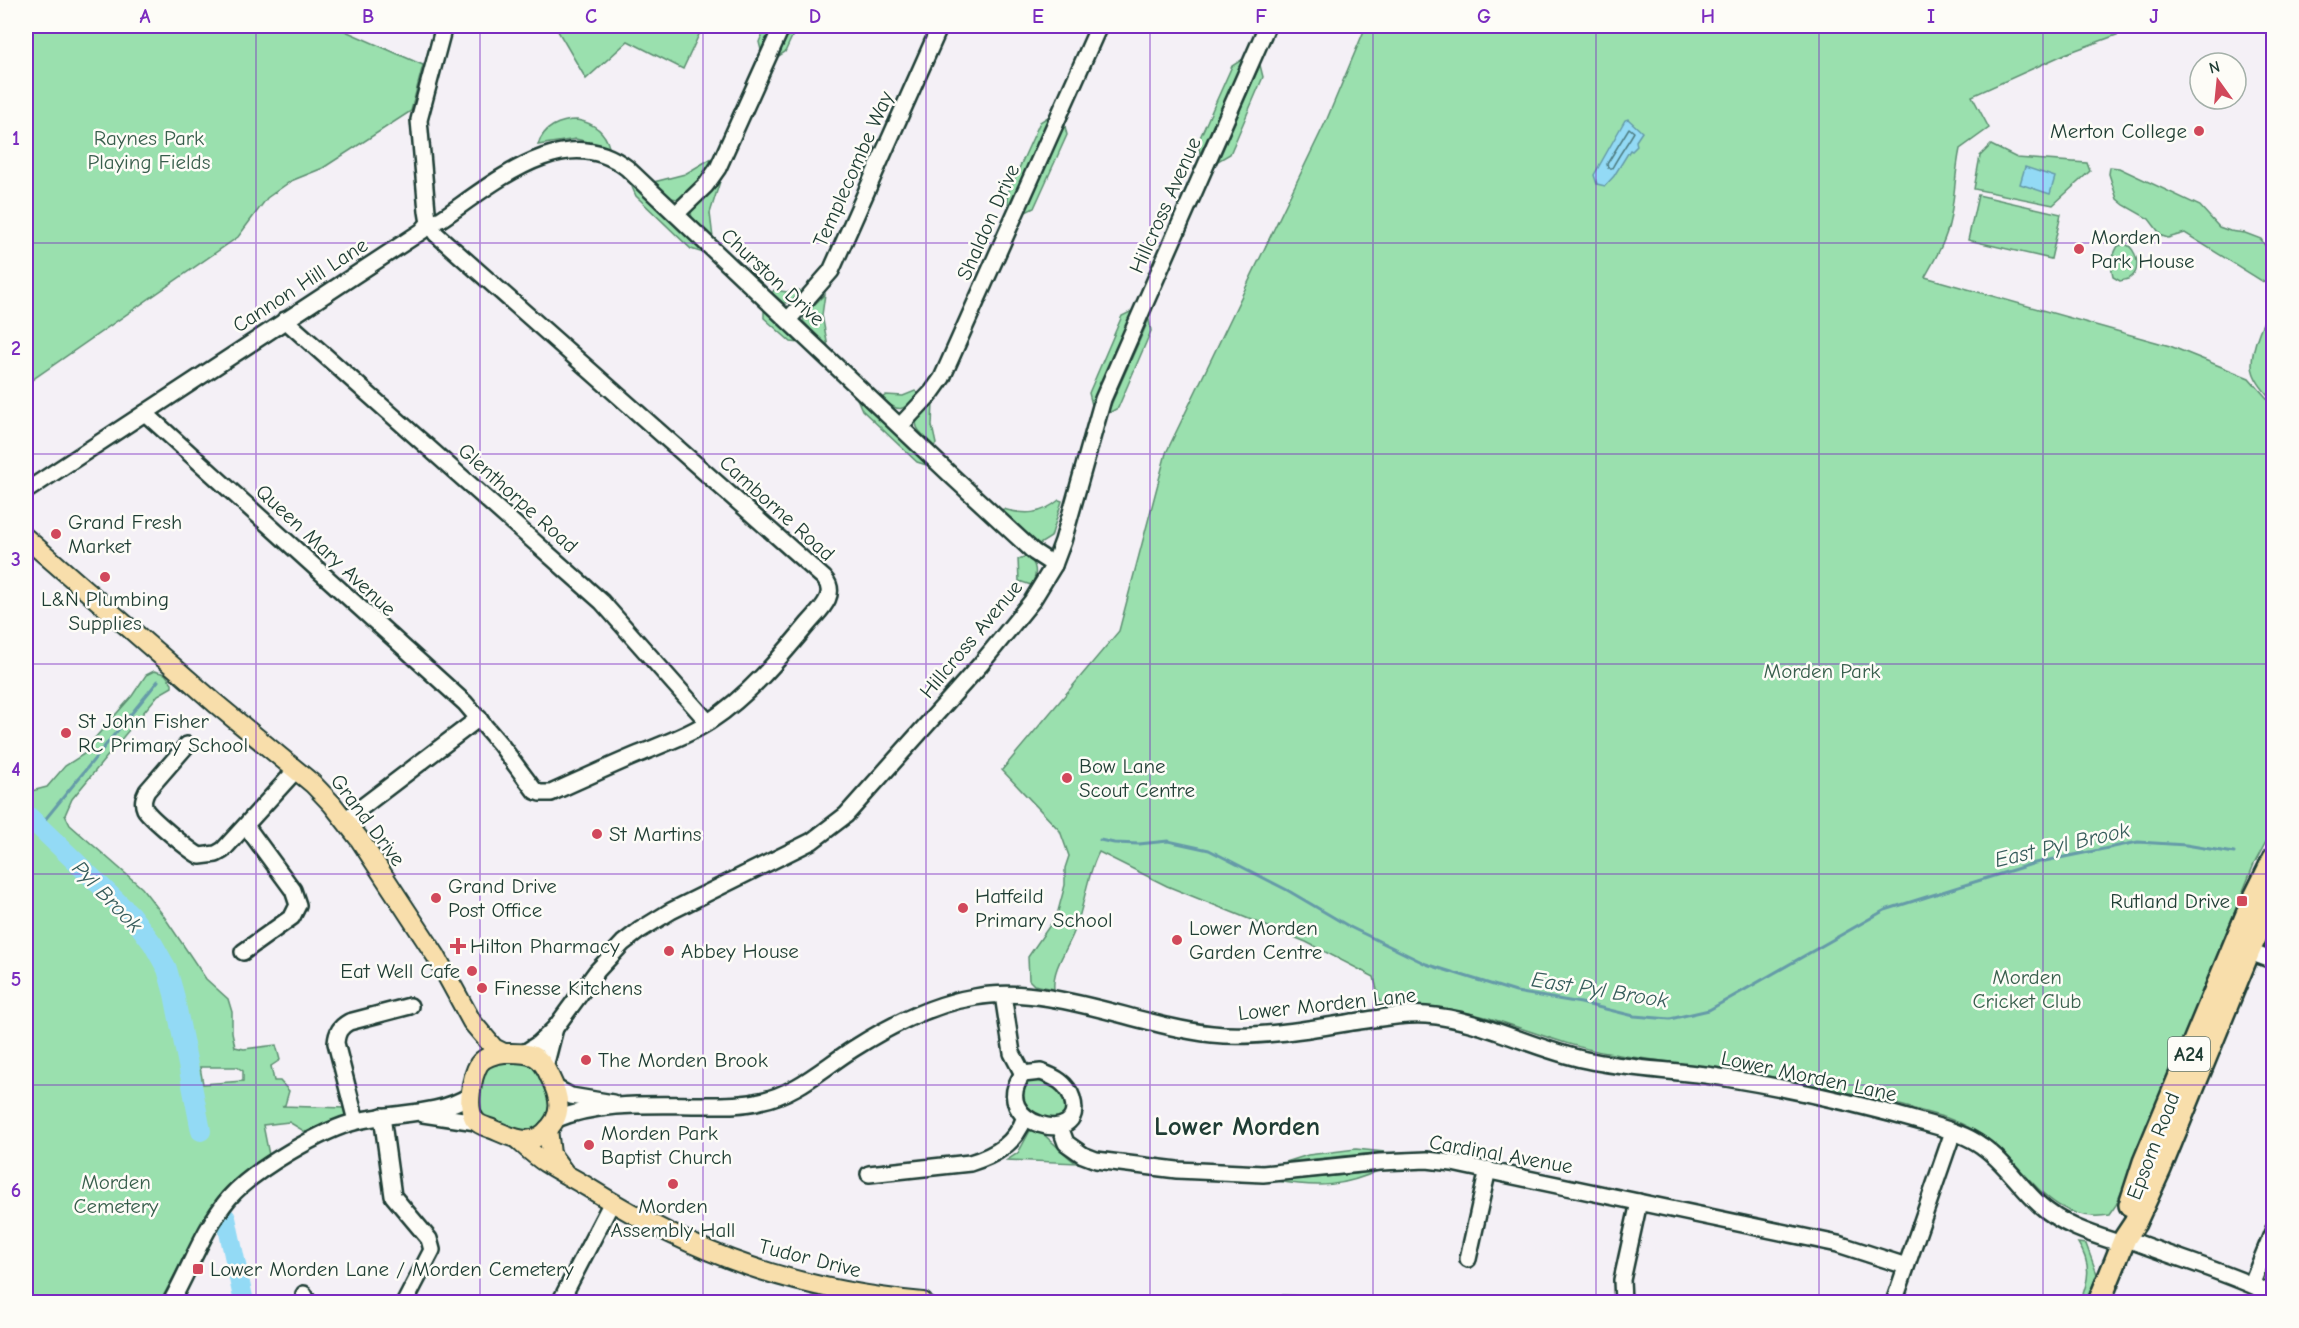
<svg xmlns="http://www.w3.org/2000/svg" width="2299" height="1328" font-family="'Comic Neue',sans-serif">
<style>
.green{fill:#9ae0ae;stroke:#5c8e71;stroke-width:1.5;fill-rule:evenodd}
.water{fill:#93daf5;stroke:#659ba8;stroke-width:1.5}
.lines{fill:none;stroke-linecap:round;stroke-linejoin:round}
.shore{stroke:#4d7c81;stroke-width:1.5}
.stream{stroke:#659ba8;stroke-width:3}
.river{stroke:#93daf5;stroke-width:20}
.minor-casing{stroke:#1f3d34;stroke-width:20}
.major-casing{stroke:#1f3d34;stroke-width:22}
.highway-casing{stroke:#1f3d34;stroke-width:26}
.minor{stroke:#fdfcf7;stroke-width:15}
.major{stroke:#f8deab;stroke-width:18}
.highway{stroke:#f8deab;stroke-width:21}
.grid{fill:none;stroke:#7b2cbf;stroke-width:1.5;stroke-opacity:0.55}
.poi-dot{fill:#d1495b;stroke:#fdfcf7;stroke-width:2}
.labels{text-anchor:middle;stroke-width:5;stroke-linejoin:round;paint-order:stroke}
.shield{fill:#fdfcf7;stroke:#62766e;stroke-width:1.5}
.shield-label{font-size:20px;font-weight:bold;fill:#1f3d34}
.poi-label{font-size:21px;fill:#1f3d34;stroke:#fdfcf7;text-anchor:start}
.park-label{font-size:21px;fill:#385e4c;stroke:#fdfcf7}
.street-label{font-size:21px;fill:#1f3d34;stroke:#fdfcf7}
.water-label{font-size:22px;font-style:italic;fill:#365c5b;stroke:#fdfcf7}
.district-label{font-size:27px;font-weight:bold;fill:#1f3d34;stroke:#fdfcf7}
.neatline{fill:none;stroke:#7b2cbf;stroke-width:2}
.grid-label{font-size:20px;text-anchor:middle;font-weight:bold;fill:#7b2cbf}
</style>
<rect width="100%" height="100%" fill="#f4f0f6"/>
<filter id="ink" filterUnits="userSpaceOnUse"><feTurbulence type="fractalNoise" baseFrequency=".0167" numOctaves="2"/><feDisplacementMap in="SourceGraphic" scale="12" xChannelSelector="R" yChannelSelector="G"/><feConvolveMatrix kernelMatrix="1 2 1 2 8 2 1 2 1" color-interpolation-filters="sRGB"/></filter>
<g filter="url(#ink)">
<g class="green">
<path d="M 26,26 L 334,26 L 423,65 L 411,111 L 323,168 L 291,181 L 267,198 L 238,237 L 26,384 Z"/>
<path d="M 555,26 L 703,26 L 683,69 L 628,41 L 586,79 Z"/>
<path d="M 766,26 L 775,26 L 762,54 L 759,42 Z"/>
<path d="M 788,26 L 797,26 L 785,52 L 774,59 Z"/>
<path d="M 1366,26 L 2141,26 L 2065,54 L 1972,96 L 1989,128 L 1960,149 C 1955,172 1955,196 1950,220 C 1946,241 1935,259 1925,277 L 2170,346 L 2249,378 L 2273,405 L 2273,829 L 2254,864 L 2116,1205 L 2109,1215 C 2056,1224 2033,1179 1999,1148 C 1984,1134 1967,1125 1947,1118 C 1878,1098 1809,1082 1738,1071 C 1695,1064 1651,1061 1607,1053 C 1567,1046 1529,1030 1489,1018 C 1454,1008 1418,1004 1381,1007 L 1374,977 L 1306,942 L 1167,886 L 1099,852 C 1086,876 1085,906 1074,932 C 1067,950 1052,969 1054,989 L 1034,985 L 1029,980 L 1028,957 L 1057,915 L 1065,885 L 1065,868 L 1069,856 L 1060,831 L 1002,770 L 1119,631 L 1166,453 L 1327,119 Z"/>
<path d="M 1243,59 L 1244,59 L 1200,154 L 1198,142 L 1232,66 Z"/>
<path d="M 1260,65 L 1263,77 L 1230,154 L 1218,161 Z"/>
<path d="M 1051,115 L 1052,116 L 1009,209 L 1007,195 L 1040,122 Z"/>
<path d="M 577,120 C 593,123 605,131 609,147 L 576,139 L 538,145 C 543,127 560,120 577,120 Z"/>
<path d="M 1064,122 L 1067,135 L 1034,208 L 1022,214 Z"/>
<path d="M 1991,145 L 2017,158 L 2087,163 L 2090,171 L 2053,205 L 1974,189 L 1980,156 Z"/>
<path d="M 712,158 L 704,174 L 678,199 L 671,198 L 654,182 L 685,174 Z"/>
<path d="M 2110,167 L 2119,168 L 2200,206 L 2219,227 L 2230,231 L 2245,233 L 2261,239 L 2273,258 L 2273,288 L 2185,233 L 2168,238 L 2162,236 L 2149,219 L 2124,205 L 2117,199 L 2109,174 Z"/>
<path d="M 722,175 L 710,213 L 713,238 L 692,219 L 691,212 Z"/>
<path d="M 629,180 L 707,254 L 691,249 L 636,196 Z"/>
<path d="M 1978,195 L 2061,214 L 2051,259 L 1968,240 Z"/>
<path d="M 2125,244 C 2137,248 2142,270 2130,278 C 2129,279 2121,281 2120,281 L 2113,277 C 2110,266 2112,256 2118,246 Z"/>
<path d="M 774,290 L 787,292 L 799,290 L 803,294 L 792,302 L 784,303 L 772,293 Z"/>
<path d="M 825,294 L 822,315 L 828,347 L 803,321 L 806,313 Z"/>
<path d="M 2273,302 L 2274,401 L 2273,401 C 2265,392 2252,378 2252,365 C 2252,344 2264,320 2273,302 Z"/>
<path d="M 764,307 L 801,343 L 791,342 L 764,318 Z"/>
<path d="M 1134,310 L 1092,405 L 1089,393 L 1122,316 Z"/>
<path d="M 1149,319 L 1151,331 L 1118,408 L 1107,414 Z"/>
<path d="M 915,391 L 919,394 C 903,410 900,415 882,398 L 886,395 L 903,396 Z"/>
<path d="M 855,394 L 933,467 L 917,462 L 862,410 Z"/>
<path d="M 933,402 L 932,426 L 936,444 L 934,446 C 911,423 910,426 933,402 Z"/>
<path d="M 1059,500 L 1062,501 L 1051,537 L 1040,544 L 1031,540 L 1001,511 L 1003,509 C 1025,515 1041,515 1059,500 Z"/>
<path d="M 1027,556 C 1037,564 1038,575 1031,585 L 1019,581 L 1018,559 Z"/>
<path d="M 154,671 L 165,674 L 172,683 L 172,687 L 158,695 L 138,719 L 72,799 L 65,815 L 70,825 L 142,888 L 163,915 L 206,979 L 228,999 L 232,1012 L 232,1032 L 235,1047 L 244,1049 L 276,1045 L 280,1060 L 271,1066 L 274,1081 L 280,1081 L 289,1091 L 285,1105 L 282,1106 L 345,1108 L 347,1112 L 344,1116 L 307,1133 L 289,1122 L 263,1125 L 269,1155 L 227,1188 L 210,1209 L 160,1302 L 26,1302 L 26,789 L 28,792 L 47,787 L 65,766 L 84,754 L 94,739 L 132,696 L 146,675 ZM 237,1067 L 243,1071 L 243,1081 L 203,1084 L 200,1067 Z"/>
<path d="M 526,1061 L 536,1067 L 554,1108 L 539,1128 L 522,1133 L 482,1115 C 472,1102 482,1083 486,1069 L 495,1063 Z"/>
<path d="M 1035,1078 L 1055,1085 L 1065,1094 L 1066,1112 C 1051,1129 1031,1112 1020,1100 L 1024,1083 Z"/>
<path d="M 1034,1128 C 1043,1131 1064,1155 1076,1163 L 1007,1160 L 1018,1153 L 1031,1129 Z"/>
<path d="M 1356,1149 L 1385,1152 L 1286,1162 L 1308,1155 Z"/>
<path d="M 1382,1169 C 1344,1187 1318,1188 1277,1181 L 1356,1174 Z"/>
<path d="M 2078,1243 L 2086,1244 L 2097,1274 L 2086,1302 L 2080,1302 C 2089,1280 2092,1265 2078,1243 Z"/>
<path d="M 1279,1295 L 1307,1296 L 1336,1302 L 1263,1301 Z"/>
</g>
<g class="water">
<path d="M 1628,119 L 1642,132 L 1636,141 L 1637,146 L 1632,151 L 1630,150 L 1614,176 L 1605,186 L 1597,184 L 1594,175 L 1625,120 Z"/>
<path d="M 2025,167 L 2055,177 L 2050,194 L 2020,184 Z"/>
</g>
<g class="lines">
<path class="shore" d="M 1629,128 L 1634,132 C 1627,144 1619,155 1612,168 L 1608,168 L 1607,164 Z"/>
<g class="stream">
<path d="M 39,827 L 158,681"/>
<path d="M 1100,840 L 1114,843 L 1139,844 L 1168,841 L 1209,850 L 1287,890 L 1350,927 L 1426,964 L 1516,992 L 1581,1003 L 1634,1016 L 1670,1019 L 1709,1010 L 1885,910 L 2035,863 L 2138,842 L 2186,845 L 2234,853"/>
</g>
<g class="river">
<path d="M 26,814 L 131,915 L 153,944 L 167,969 L 174,994 L 201,1131"/>
<path d="M 226,1218 L 244,1302"/>
</g>
<defs>
<g id="minor">
<path d="M 676,214 L 706,185 L 718,168 L 782,26"/>
<path d="M 285,320 L 602,602 L 708,722"/>
<path d="M 788,320 L 831,271 L 940,26"/>
<path d="M 145,413 L 465,703 L 500,744 L 535,791 L 540,793 L 551,793 C 580,780 610,766 639,754 C 663,744 689,735 710,721 C 748,696 779,659 808,624 C 819,611 839,595 824,578 L 436,234 L 429,223 L 427,211 L 419,120 L 444,26"/>
<path d="M 900,426 L 932,392 L 942,378 L 1099,26"/>
<path d="M 26,491 L 422,231 L 429,223 L 441,219 C 493,184 565,119 627,168 L 955,479 L 1034,552 L 1054,565"/>
<path d="M 187,745 L 147,791 C 144,797 142,802 145,809 C 149,817 190,851 200,856 L 216,854 L 223,850 L 296,770"/>
<path d="M 345,820 L 479,718"/>
<path d="M 2239,948 L 2274,961"/>
<path d="M 243,952 L 292,917 L 298,905 L 293,890 L 246,826"/>
<path d="M 1003,995 L 1012,1053 L 1023,1074"/>
<path d="M 524,1053 L 538,1044 L 555,1028 L 597,971 L 623,943 L 640,930 L 671,911 L 812,841 L 846,815 L 980,665 L 1032,601 L 1054,565 L 1063,541 L 1103,399 L 1267,26"/>
<path d="M 545,1067 L 555,1028"/>
<path d="M 1041,1072 C 1055,1077 1067,1083 1072,1098 C 1089,1150 985,1124 1023,1074 Z"/>
<path d="M 556,1088 L 571,1096 L 613,1103"/>
<path d="M 423,1114 L 476,1122"/>
<path d="M 382,1116 L 393,1196 L 429,1239 L 432,1250 L 405,1302"/>
<path d="M 554,1120 C 600,1101 653,1105 702,1105 C 721,1105 741,1106 760,1101 C 796,1094 823,1068 853,1049 C 889,1026 933,1004 975,997 C 1051,983 1137,1026 1212,1034 C 1254,1039 1310,1029 1352,1022 C 1377,1019 1402,1013 1426,1015 C 1482,1019 1532,1049 1586,1060 C 1632,1070 1680,1070 1726,1078 C 1794,1089 1863,1105 1929,1124 C 1947,1129 1967,1135 1982,1146 C 2005,1162 2020,1187 2040,1205 C 2063,1226 2094,1235 2122,1244"/>
<path d="M 356,1121 L 336,1043 C 337,1032 340,1027 349,1022 L 410,1006"/>
<path d="M 1060,1127 L 1066,1143 L 1083,1155 L 1096,1160 L 1177,1170 L 1263,1174 L 1380,1162 L 1427,1160 L 1452,1163 L 1838,1244 L 1906,1266"/>
<path d="M 869,1174 L 970,1163 C 996,1155 1015,1144 1025,1117"/>
<path d="M 2125,1238 C 2175,1258 2225,1271 2274,1295"/>
<path d="M 1468,1259 L 1488,1169"/>
<path d="M 2252,1283 L 2274,1229"/>
<path d="M 304,1294 L 308,1302"/>
<path d="M 171,1302 C 190,1268 204,1228 229,1198 C 252,1171 323,1129 358,1121 C 394,1112 437,1116 469,1096"/>
<path d="M 560,1302 L 612,1202"/>
<path d="M 1623,1302 L 1622,1280 L 1639,1202"/>
<path d="M 1894,1302 L 1953,1132"/>
</g>
<g id="major">
<path d="M 26,538 L 215,703 L 313,784 L 332,804 L 360,840 L 436,956 L 472,1022 L 494,1048 L 504,1053"/>
<path d="M 504,1053 C 514,1053 526,1052 535,1057 C 542,1061 546,1068 549,1075 C 560,1097 565,1115 544,1133 C 527,1147 509,1136 492,1129 C 487,1127 479,1125 476,1121 C 465,1110 472,1076 479,1064 C 485,1056 495,1054 504,1053 Z"/>
<path d="M 548,1129 L 551,1154 L 564,1172"/>
<path d="M 518,1140 C 527,1148 536,1157 546,1163 C 560,1172 575,1179 589,1188 C 697,1256 796,1290 923,1302"/>
</g>
<g id="highway">
<path d="M 2130,1205 L 2144,1162 L 2250,907 L 2274,858"/>
<path d="M 2099,1302 L 2125,1238 L 2135,1223 L 2160,1169 L 2249,951 L 2274,897"/>
</g>
</defs>
<use href="#minor" class="minor-casing"/>
<use href="#major" class="major-casing"/>
<use href="#highway" class="highway-casing"/>
<use href="#minor" class="minor"/>
<use href="#major" class="major"/>
<use href="#highway" class="highway"/>
</g>
</g>
<path class="grid" d="M 256,26 L 256,1302M 480,26 L 480,1302M 703,26 L 703,1302M 926,26 L 926,1302M 1150,26 L 1150,1302M 1373,26 L 1373,1302M 1596,26 L 1596,1302M 1819,26 L 1819,1302M 2043,26 L 2043,1302M 26,243 L 2274,243M 26,454 L 2274,454M 26,664 L 2274,664M 26,874 L 2274,874M 26,1085 L 2274,1085"/>
<g class="poi-dot">
<circle cx="2199" cy="131" r="6"/>
<circle cx="2079" cy="249" r="6"/>
<circle cx="56" cy="534" r="6"/>
<circle cx="105" cy="577" r="6"/>
<circle cx="66" cy="733" r="6"/>
<circle cx="1067" cy="778" r="6"/>
<circle cx="597" cy="834" r="6"/>
<circle cx="436" cy="898" r="6"/>
<rect x="2236" y="895" width="12" height="12" rx="3"/>
<circle cx="963" cy="908" r="6"/>
<circle cx="1177" cy="940" r="6"/>
<path d="M455 937h6v6h6v6h-6v6h-6v-6h-6v-6h6z"/>
<circle cx="669" cy="951" r="6"/>
<circle cx="472" cy="971" r="6"/>
<circle cx="482" cy="988" r="6"/>
<circle cx="586" cy="1060" r="6"/>
<circle cx="589" cy="1145" r="6"/>
<circle cx="673" cy="1184" r="6"/>
<rect x="192" y="1263" width="12" height="12" rx="3"/>
</g>
<g class="labels">
<rect class="shield" x="2168" y="1037" width="42" height="34" rx="4.5"/>
<g class="shield-label">
<text x="2189" y="1061">A24</text>
</g>
<g class="poi-label">
<text x="2187" y="138" text-anchor="end">Merton College</text>
<text x="2091" y="244">Morden<tspan x="2091" dy="24">Park House</tspan></text>
<text x="68" y="529">Grand Fresh<tspan x="68" dy="24">Market</tspan></text>
<text x="105" y="606" text-anchor="middle">L&amp;N Plumbing<tspan x="105" dy="24">Supplies</tspan></text>
<text x="78" y="728">St John Fisher<tspan x="78" dy="24">RC Primary School</tspan></text>
<text x="1079" y="773">Bow Lane<tspan x="1079" dy="24">Scout Centre</tspan></text>
<text x="609" y="841">St Martins</text>
<text x="448" y="893">Grand Drive<tspan x="448" dy="24">Post Office</tspan></text>
<text x="975" y="903">Hatfeild<tspan x="975" dy="24">Primary School</tspan></text>
<text x="2230" y="908" text-anchor="end">Rutland Drive</text>
<text x="1189" y="935">Lower Morden<tspan x="1189" dy="24">Garden Centre</tspan></text>
<text x="470" y="953">Hilton Pharmacy</text>
<text x="681" y="958">Abbey House</text>
<text x="460" y="978" text-anchor="end">Eat Well Cafe</text>
<text x="494" y="995">Finesse Kitchens</text>
<text x="598" y="1067">The Morden Brook</text>
<text x="601" y="1140">Morden Park<tspan x="601" dy="24">Baptist Church</tspan></text>
<text x="673" y="1213" text-anchor="middle">Morden<tspan x="673" dy="24">Assembly Hall</tspan></text>
<text x="210" y="1276">Lower Morden Lane / Morden Cemetery</text>
</g>
<g class="park-label">
<text x="149" y="145">Raynes Park<tspan x="149" dy="24">Playing Fields</tspan></text>
<text x="1822" y="678">Morden Park</text>
<text x="2027" y="984">Morden<tspan x="2027" dy="24">Cricket Club</tspan></text>
<text x="116" y="1189">Morden<tspan x="116" dy="24">Cemetery</tspan></text>
</g>
<g class="street-label">
<text transform="translate(853 169) rotate(-66)" y="7">Templecombe Way</text>
<text transform="translate(1165 205) rotate(-66)" y="7">Hillcross Avenue</text>
<text transform="translate(988 222) rotate(-66)" y="7">Shaldon Drive</text>
<text transform="translate(773 277) rotate(43)" y="7">Churston Drive</text>
<text transform="translate(300 285) rotate(-33)" y="7">Cannon Hill Lane</text>
<text transform="translate(518 498) rotate(42)" y="7">Glenthorpe Road</text>
<text transform="translate(777 508) rotate(42)" y="7">Camborne Road</text>
<text transform="translate(326 550) rotate(43)" y="7">Queen Mary Avenue</text>
<text transform="translate(971 639) rotate(-50)" y="7">Hillcross Avenue</text>
<text transform="translate(368 820) rotate(53)" y="7">Grand Drive</text>
<text transform="translate(1327 1004) rotate(-6)" y="7">Lower Morden Lane</text>
<text transform="translate(1809 1076) rotate(12)" y="7">Lower Morden Lane</text>
<text transform="translate(2153 1146) rotate(-69)" y="7">Epsom Road</text>
<text transform="translate(1501 1154) rotate(10)" y="7">Cardinal Avenue</text>
<text transform="translate(810 1258) rotate(14)" y="7">Tudor Drive</text>
</g>
<g class="water-label">
<text transform="translate(2062 844) rotate(-13)" y="8">East Pyl Brook</text>
<text transform="translate(108 896) rotate(46)" y="8">Pyl Brook</text>
<text transform="translate(1600 989) rotate(9)" y="8">East Pyl Brook</text>
</g>
<g class="district-label">
<text x="1237" y="1135">Lower Morden</text>
</g>
</g>
<rect width="2299" height="1328" fill="none" stroke="#fdfcf7" stroke-width="66"/>
<g transform="translate(2218 81) rotate(345)"><circle r="28" fill="#fdfcf7" stroke="#a4b0a9" stroke-width="1.5"/>
<path d="M0-4.5L10 22L0 15L-10 22Z" fill="#d1495b"/>
<text y="-9" font-size="16" font-weight="bold" text-anchor="middle" fill="#1f3d34">N</text>
</g>
<rect x="33" y="33" width="2233" height="1262" class="neatline"/>
<g class="grid-label">
<text x="145" y="23">A</text>
<text x="368" y="23">B</text>
<text x="591" y="23">C</text>
<text x="815" y="23">D</text>
<text x="1038" y="23">E</text>
<text x="1261" y="23">F</text>
<text x="1484" y="23">G</text>
<text x="1708" y="23">H</text>
<text x="1931" y="23">I</text>
<text x="2154" y="23">J</text>
<text x="16" y="145">1</text>
<text x="16" y="355">2</text>
<text x="16" y="566">3</text>
<text x="16" y="776">4</text>
<text x="16" y="986">5</text>
<text x="16" y="1197">6</text>
</g>
</svg>
